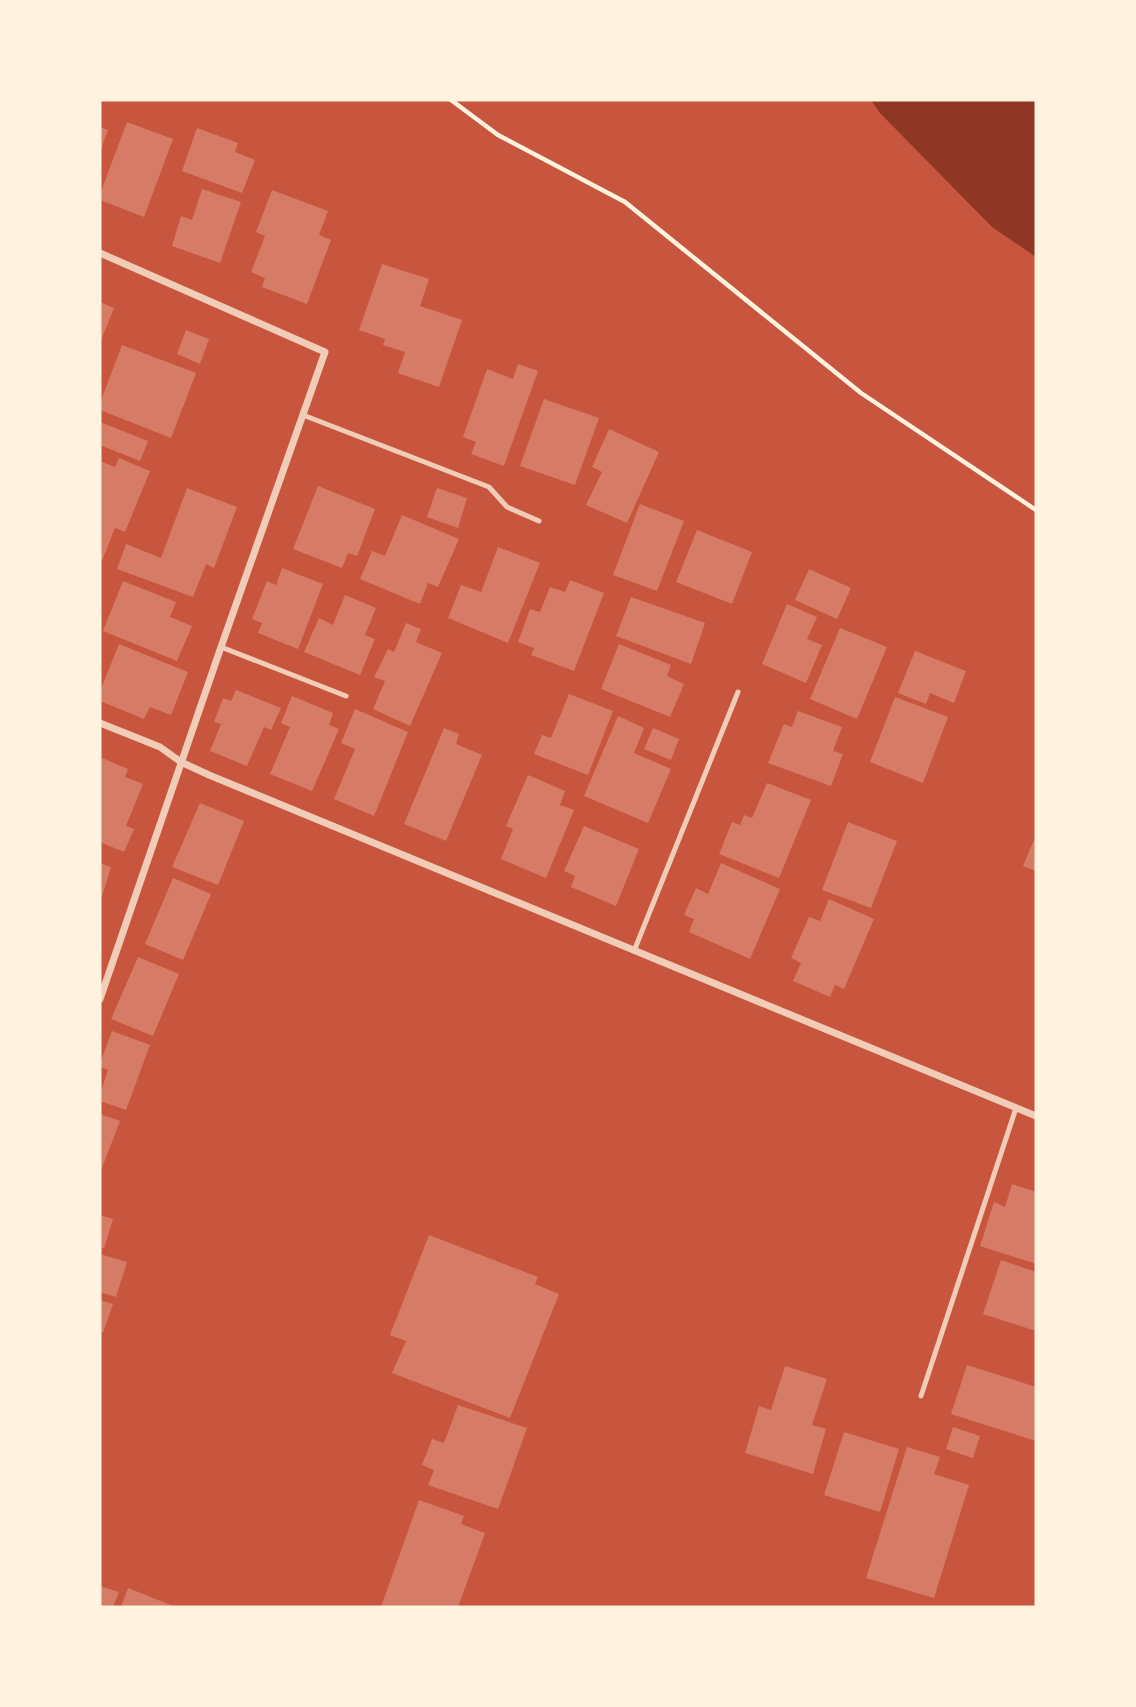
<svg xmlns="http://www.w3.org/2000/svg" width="1136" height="1707" font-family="Bitter,serif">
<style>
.water{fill:#8f3625}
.building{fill:#d67c66}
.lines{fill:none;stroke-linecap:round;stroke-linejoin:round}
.path{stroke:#fff3e0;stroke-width:4.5}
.service{stroke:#f1ccb7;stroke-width:5}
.minor{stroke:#f1ccb7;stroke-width:7}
</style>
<rect width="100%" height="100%" fill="#c8553d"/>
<path class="water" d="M 871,100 L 1036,100 L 1036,257 L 992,227 L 880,113 Z"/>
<g class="building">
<path d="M 127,122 L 173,139 L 144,217 L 100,200 L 100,194 Z"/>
<path d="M 100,127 L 108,130 L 100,152 Z"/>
<path d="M 197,128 L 238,143 L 235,152 L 255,160 L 242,193 L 182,171 Z"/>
<path d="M 202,189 L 241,202 L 220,263 L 172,246 L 181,216 L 192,220 Z"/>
<path d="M 272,190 L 328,211 L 319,235 L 331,240 L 307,304 L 262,287 L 265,278 L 251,272 L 265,236 L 256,232 Z"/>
<path d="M 382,264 L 429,279 L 420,306 L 462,320 L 439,387 L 398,373 L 405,352 L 383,345 L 385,339 L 359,330 Z"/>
<path d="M 100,302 L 114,308 L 100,343 Z"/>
<path d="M 186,330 L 209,339 L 200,364 L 177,354 Z"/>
<path d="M 122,345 L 196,373 L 171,438 L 100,410 L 100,403 Z"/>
<path d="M 518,364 L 538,371 L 504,466 L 471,454 L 476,442 L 463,437 L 487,369 L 513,379 Z"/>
<path d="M 544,399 L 599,418 L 575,485 L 520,466 Z"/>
<path d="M 100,422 L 148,441 L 140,461 L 100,445 Z"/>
<path d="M 609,429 L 659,452 L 627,523 L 586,505 L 602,472 L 592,467 Z"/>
<path d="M 119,458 L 150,471 L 125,532 L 115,528 L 102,561 L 100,560 L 100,461 L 115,467 Z"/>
<path d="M 318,486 L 375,509 L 357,556 L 348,553 L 342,568 L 293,549 Z"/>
<path d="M 187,488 L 237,507 L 214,568 L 206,564 L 193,597 L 117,569 L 126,544 L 161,558 Z"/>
<path d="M 437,488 L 467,498 L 458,528 L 427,517 Z"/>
<path d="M 640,504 L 684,521 L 657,591 L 613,575 Z"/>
<path d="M 402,515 L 459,539 L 438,587 L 428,583 L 420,604 L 360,579 L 372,551 L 385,556 Z"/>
<path d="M 697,530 L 752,552 L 732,604 L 676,582 Z"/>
<path d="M 498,547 L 540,563 L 508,643 L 448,618 L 461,585 L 481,592 Z"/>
<path d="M 282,568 L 323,584 L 298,649 L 258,633 L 262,623 L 252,619 L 267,581 L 276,585 Z"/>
<path d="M 809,569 L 851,588 L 837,619 L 795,600 Z"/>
<path d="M 570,580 L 604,593 L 574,671 L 531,655 L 534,648 L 518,642 L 530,609 L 540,612 L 550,587 L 565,592 Z"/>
<path d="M 123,581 L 176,602 L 170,617 L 192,626 L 177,661 L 103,631 Z"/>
<path d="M 345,595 L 376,608 L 365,635 L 375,639 L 360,675 L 304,652 L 319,618 L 333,625 Z"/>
<path d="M 631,597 L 705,623 L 691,664 L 616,636 Z"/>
<path d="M 787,604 L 817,617 L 807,639 L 822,645 L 806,683 L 762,664 Z"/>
<path d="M 406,623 L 421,629 L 416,642 L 442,653 L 410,726 L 373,709 L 385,681 L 374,677 L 388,649 L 394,652 Z"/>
<path d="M 840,628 L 887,647 L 857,719 L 810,699 Z"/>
<path d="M 119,644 L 188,672 L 171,715 L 150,707 L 144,719 L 100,701 L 100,691 Z"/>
<path d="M 619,644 L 671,665 L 667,676 L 684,684 L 670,717 L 601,689 Z"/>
<path d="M 915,651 L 966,671 L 954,703 L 930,693 L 926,704 L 898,693 Z"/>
<path d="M 236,690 L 281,708 L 271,730 L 264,727 L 247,766 L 210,751 L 221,724 L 214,722 L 223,698 L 231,701 Z"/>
<path d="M 569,694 L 613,711 L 588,775 L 534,754 L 542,735 L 551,738 Z"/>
<path d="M 292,696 L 333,713 L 329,725 L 339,729 L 312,791 L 270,774 L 290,727 L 281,723 Z"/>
<path d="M 895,697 L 948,717 L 923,783 L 870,762 Z"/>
<path d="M 355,709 L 408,732 L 374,816 L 334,799 L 355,749 L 341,743 Z"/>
<path d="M 798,711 L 842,727 L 833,751 L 843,754 L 831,786 L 768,763 L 784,724 L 792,727 Z"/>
<path d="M 618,716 L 644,728 L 634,753 L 671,769 L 648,823 L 584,796 Z"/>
<path d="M 444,728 L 459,734 L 456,744 L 482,755 L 446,841 L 404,824 Z"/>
<path d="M 653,728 L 679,739 L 671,760 L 644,749 Z"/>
<path d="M 102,758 L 128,769 L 125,777 L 143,784 L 126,826 L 134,829 L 124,852 L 100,842 L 100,765 Z"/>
<path d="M 528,775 L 565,791 L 560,805 L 574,810 L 546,878 L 501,859 L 513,829 L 506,826 Z"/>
<path d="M 767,783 L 811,800 L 779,878 L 719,854 L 732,822 L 740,825 L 744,815 L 752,818 Z"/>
<path d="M 200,803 L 244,821 L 218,885 L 172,867 Z"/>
<path d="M 848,822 L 897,841 L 871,908 L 822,890 Z"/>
<path d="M 584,826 L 639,849 L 616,906 L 571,887 L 575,876 L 564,871 Z"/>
<path d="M 1036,835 L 1036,871 L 1023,866 Z"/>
<path d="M 100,863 L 111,867 L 100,903 Z"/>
<path d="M 721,863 L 780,889 L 750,959 L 689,932 L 694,919 L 684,915 L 696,888 L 708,894 Z"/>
<path d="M 173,878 L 211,894 L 183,960 L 145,944 Z"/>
<path d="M 829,899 L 874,919 L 844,989 L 835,985 L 830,997 L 793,981 L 801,963 L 791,958 L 809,917 L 820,921 Z"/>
<path d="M 138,957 L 179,974 L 153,1036 L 111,1019 Z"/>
<path d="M 112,1031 L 150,1045 L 126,1110 L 100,1101 L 100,1094 L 108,1070 L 100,1067 L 100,1063 Z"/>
<path d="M 100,1114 L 120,1121 L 100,1173 Z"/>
<path d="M 1012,1184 L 1036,1192 L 1036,1264 L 980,1246 L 994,1202 L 1005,1207 Z"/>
<path d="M 100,1215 L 113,1219 L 104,1248 L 100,1247 Z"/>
<path d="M 429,1235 L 538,1277 L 535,1284 L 559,1294 L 510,1418 L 392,1373 L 406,1341 L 390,1335 Z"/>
<path d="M 100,1254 L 127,1262 L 116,1297 L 100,1292 Z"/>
<path d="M 1001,1260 L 1036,1272 L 1036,1331 L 983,1314 Z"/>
<path d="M 100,1300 L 113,1304 L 103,1333 L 100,1331 Z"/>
<path d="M 967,1365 L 1036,1387 L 1036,1441 L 951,1414 Z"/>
<path d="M 785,1366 L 827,1379 L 812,1425 L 826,1429 L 813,1474 L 745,1453 L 759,1406 L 771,1410 Z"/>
<path d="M 458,1405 L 527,1428 L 498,1509 L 428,1485 L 434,1470 L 422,1465 L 432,1439 L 444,1443 Z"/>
<path d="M 953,1427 L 980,1436 L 973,1458 L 946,1449 Z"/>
<path d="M 844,1432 L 899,1449 L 880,1512 L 824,1495 Z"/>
<path d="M 907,1447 L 940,1457 L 934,1474 L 969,1485 L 934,1598 L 866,1578 Z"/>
<path d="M 419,1500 L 464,1516 L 461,1524 L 485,1533 L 458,1607 L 381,1607 Z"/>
<path d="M 100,1586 L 119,1592 L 113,1607 L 100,1607 Z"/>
<path d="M 128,1588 L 176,1607 L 121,1607 Z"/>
</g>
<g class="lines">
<path class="path" d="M 451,100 L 498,135 L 625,202 L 861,393 L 1036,510"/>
<g class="service">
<path d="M 303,415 L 489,487 L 507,507 L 539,521"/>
<path d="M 221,647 L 346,696"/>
<path d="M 634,951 L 738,692"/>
<path d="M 921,1396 L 1016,1108"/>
</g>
<g class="minor">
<path d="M 100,253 L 325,352 L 221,647 L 100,999"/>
<path d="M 100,723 L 160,747 L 181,762 L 209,775 L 1036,1116"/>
</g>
</g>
<rect width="1136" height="1707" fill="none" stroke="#fff3e0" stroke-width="203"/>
</svg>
